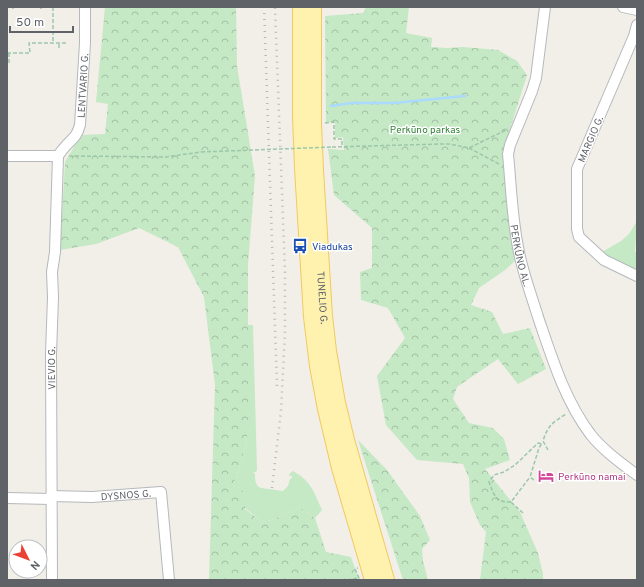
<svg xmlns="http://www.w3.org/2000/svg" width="644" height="587" font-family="Overpass,sans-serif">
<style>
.green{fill:#c5e8c5}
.forest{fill:url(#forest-crowns)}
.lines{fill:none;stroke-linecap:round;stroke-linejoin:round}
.stream{stroke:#aadaff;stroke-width:2.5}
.minor-casing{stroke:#b5b8bc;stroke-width:12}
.primary-casing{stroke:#f2c960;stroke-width:18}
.path{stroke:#9cc7a9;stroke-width:1.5;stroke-dasharray:4 2;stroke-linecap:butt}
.minor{stroke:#fff;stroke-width:10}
.primary{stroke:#fff2af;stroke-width:16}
.rail{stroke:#b6b7b8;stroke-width:2.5;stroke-dasharray:1 5;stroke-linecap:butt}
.path-bridge{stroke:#9cc7a9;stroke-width:1.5;stroke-dasharray:4 2;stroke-linecap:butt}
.labels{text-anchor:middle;stroke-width:3;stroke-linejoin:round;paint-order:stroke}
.street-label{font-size:10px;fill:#5f6368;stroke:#fff}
.park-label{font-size:10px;fill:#348238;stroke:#fff}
.transit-label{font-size:10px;fill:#164399;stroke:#fff;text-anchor:start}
.hotel-label{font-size:10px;fill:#b23c85;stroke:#fff;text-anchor:start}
</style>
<defs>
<pattern id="forest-crowns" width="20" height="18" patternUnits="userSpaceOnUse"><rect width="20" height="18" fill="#c5e8c5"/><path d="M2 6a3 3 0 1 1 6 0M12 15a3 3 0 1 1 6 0" fill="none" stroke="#a3c0a4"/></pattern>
</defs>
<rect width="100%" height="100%" fill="#f1efe8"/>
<g class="green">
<path d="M 637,221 L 635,252 L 637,253 L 637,272 L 608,257 L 602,252 L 621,241 L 629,234 Z"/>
<path d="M 248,325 L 253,325 L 257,470 L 256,472 L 253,472 L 255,474 C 255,479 255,486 261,488 L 283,491 L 288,486 L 290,479 L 292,478 L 292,476 L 289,476 L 290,473 L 293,471 C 311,481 314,492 322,510 L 315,518 L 301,508 L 271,520 L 262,522 L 245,508 L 233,485 L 241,463 L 248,433 Z"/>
</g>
<g class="forest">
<path d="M 105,7 L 236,7 L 237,66 L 255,176 L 248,265 L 248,433 L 241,463 L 233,485 L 246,493 L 245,509 L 262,522 L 271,520 L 301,508 L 315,518 L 326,552 L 351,557 L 359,580 L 209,580 L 215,385 L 204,297 L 178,247 L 139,228 L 96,244 L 60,250 L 65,162 L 81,135 L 105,134 L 108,104 L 96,102 Z"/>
<path d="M 366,7 L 409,7 L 406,33 L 432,38 L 431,47 L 447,48 L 463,47 L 498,50 L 517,61 L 527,75 L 503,151 L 507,194 L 515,261 L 505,270 L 479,288 L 471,305 L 492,312 L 503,334 L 530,328 L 546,369 L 518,384 L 498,359 L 457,387 L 453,399 L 469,423 L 493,428 L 504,439 L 510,460 L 485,469 L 520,512 L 538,553 L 543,574 L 543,580 L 480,580 L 486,532 L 480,525 L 470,502 L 469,478 L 463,464 L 417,460 L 386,425 L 377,376 L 405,338 L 388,308 L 361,300 L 360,272 L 372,268 L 372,228 L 334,195 L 328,149 L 344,150 L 343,137 L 335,138 L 335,122 L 326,122 L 325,16 L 363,13 Z"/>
<path d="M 358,440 L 387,470 L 420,516 L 430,540 L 422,549 L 423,561 L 428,580 L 403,580 Z"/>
</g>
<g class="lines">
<path class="stream" d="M 331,106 L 351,103 L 394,103 L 465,96"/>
<defs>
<g id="minor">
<path id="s1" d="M 545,7 L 536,78 L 532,91 L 510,145 L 508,154 C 511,185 512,217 518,247 C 522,271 531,294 538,317 C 552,358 565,401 591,435 C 604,451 621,463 637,475"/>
<path d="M 623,7 L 637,10"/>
<path d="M 637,25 L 634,36 L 577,169 L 577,229 L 579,237 L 604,260 L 637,276"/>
<path d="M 7,156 L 58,156"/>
<path id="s2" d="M 58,156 C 60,153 62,150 64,148 C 72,138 76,139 80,125 L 85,43 L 85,7"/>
<path id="s3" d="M 51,496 L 92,497 L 161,492 L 169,580"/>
<path d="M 7,498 L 51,499"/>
<path id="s4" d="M 52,580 L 51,354 L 53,297 L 52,272 L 55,252 L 58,156"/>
</g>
<g id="primary">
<path d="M 301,7 L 301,116 L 303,168 L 312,317 L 318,366 L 326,409 L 340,468 L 373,580"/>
<path id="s5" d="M 313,7 L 313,125 L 315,170 L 324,316 L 328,351 L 337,403 L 346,440 L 386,580"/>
</g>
</defs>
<use href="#minor" class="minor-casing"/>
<use href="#primary" class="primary-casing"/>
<g class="path">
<path d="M 13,7 L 13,9"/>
<path d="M 41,7 L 41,9"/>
<path d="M 53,7 L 53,43"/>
<path d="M 59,44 L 59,50"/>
<path d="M 7,53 L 30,53 L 29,43 L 67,43"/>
<path d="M 9,53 L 9,65"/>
<path d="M 325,123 L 334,122 L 334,139 L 342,139 L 342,147"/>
<path d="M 332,147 L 442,144 L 450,144 L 469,148 L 506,130"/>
<path d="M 469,148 L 499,164"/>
<path d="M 69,156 L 166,157 L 201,152"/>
<path d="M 548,450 L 543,441 C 548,425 552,423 566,414"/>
<path d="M 534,480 L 530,477 L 539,448 L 542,443"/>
<path d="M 511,502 C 496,503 494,495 489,482 L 494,475 L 504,472 L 515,465 L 538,443 L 542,444"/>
<path d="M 523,513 L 511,502 L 530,477"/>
<path d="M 347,580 L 359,578 L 355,569 L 358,568"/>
</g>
<use href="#minor" class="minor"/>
<use href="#primary" class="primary"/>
<g class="rail">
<path d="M 264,7 L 277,386"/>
<path d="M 272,488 L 281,411 L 285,333 L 285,272 L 275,7"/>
</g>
<path class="path-bridge" d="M 201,152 L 332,147"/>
</g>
<defs>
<symbol id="bus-bare" viewBox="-9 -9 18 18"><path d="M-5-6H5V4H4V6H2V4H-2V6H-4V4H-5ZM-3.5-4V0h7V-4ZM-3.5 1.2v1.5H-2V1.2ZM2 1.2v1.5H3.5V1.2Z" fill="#1a4fb4" stroke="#fff" stroke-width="2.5" paint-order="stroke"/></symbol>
<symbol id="hotel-bare" viewBox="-9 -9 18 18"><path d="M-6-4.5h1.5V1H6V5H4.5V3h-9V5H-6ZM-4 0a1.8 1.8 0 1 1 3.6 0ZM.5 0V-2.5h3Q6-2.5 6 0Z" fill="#d1479c" stroke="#fff" stroke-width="2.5" paint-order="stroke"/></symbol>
</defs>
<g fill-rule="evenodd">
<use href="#bus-bare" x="289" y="235" width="22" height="22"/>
<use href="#hotel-bare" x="535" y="465" width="22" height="22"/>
</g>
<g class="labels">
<g class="street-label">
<text dy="4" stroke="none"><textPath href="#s2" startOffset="78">LENTVARIO G.</textPath></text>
<text transform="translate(590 139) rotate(-67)" y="4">MARGIO G.</text>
<text dy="4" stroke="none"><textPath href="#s1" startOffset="255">PERKŪNO AL.</textPath></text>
<text dy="4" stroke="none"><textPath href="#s5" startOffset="291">TUNELIO G.</textPath></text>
<text dy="4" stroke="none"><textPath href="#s4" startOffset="212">VIEVIO G.</textPath></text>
<text dy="4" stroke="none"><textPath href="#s3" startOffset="75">DYSNOS G.</textPath></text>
</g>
<g class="park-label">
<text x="425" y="133">Perkūno parkas</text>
</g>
<g class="transit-label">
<text x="312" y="250">Viadukas</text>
</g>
<g class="hotel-label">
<text x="558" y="480">Perkūno namai</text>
</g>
</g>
<rect width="644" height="587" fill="none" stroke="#5f6368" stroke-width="16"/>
<g transform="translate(28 559) rotate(132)"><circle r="19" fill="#ffffff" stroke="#bfc1c3"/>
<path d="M0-3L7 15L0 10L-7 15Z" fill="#ea4335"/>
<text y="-6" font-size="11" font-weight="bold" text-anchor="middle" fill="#5f6368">N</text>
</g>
<path d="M10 26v6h63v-6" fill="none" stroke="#5f6368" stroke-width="2"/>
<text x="16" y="26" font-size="12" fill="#5f6368" stroke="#ffffff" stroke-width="3" paint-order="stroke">50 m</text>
</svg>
